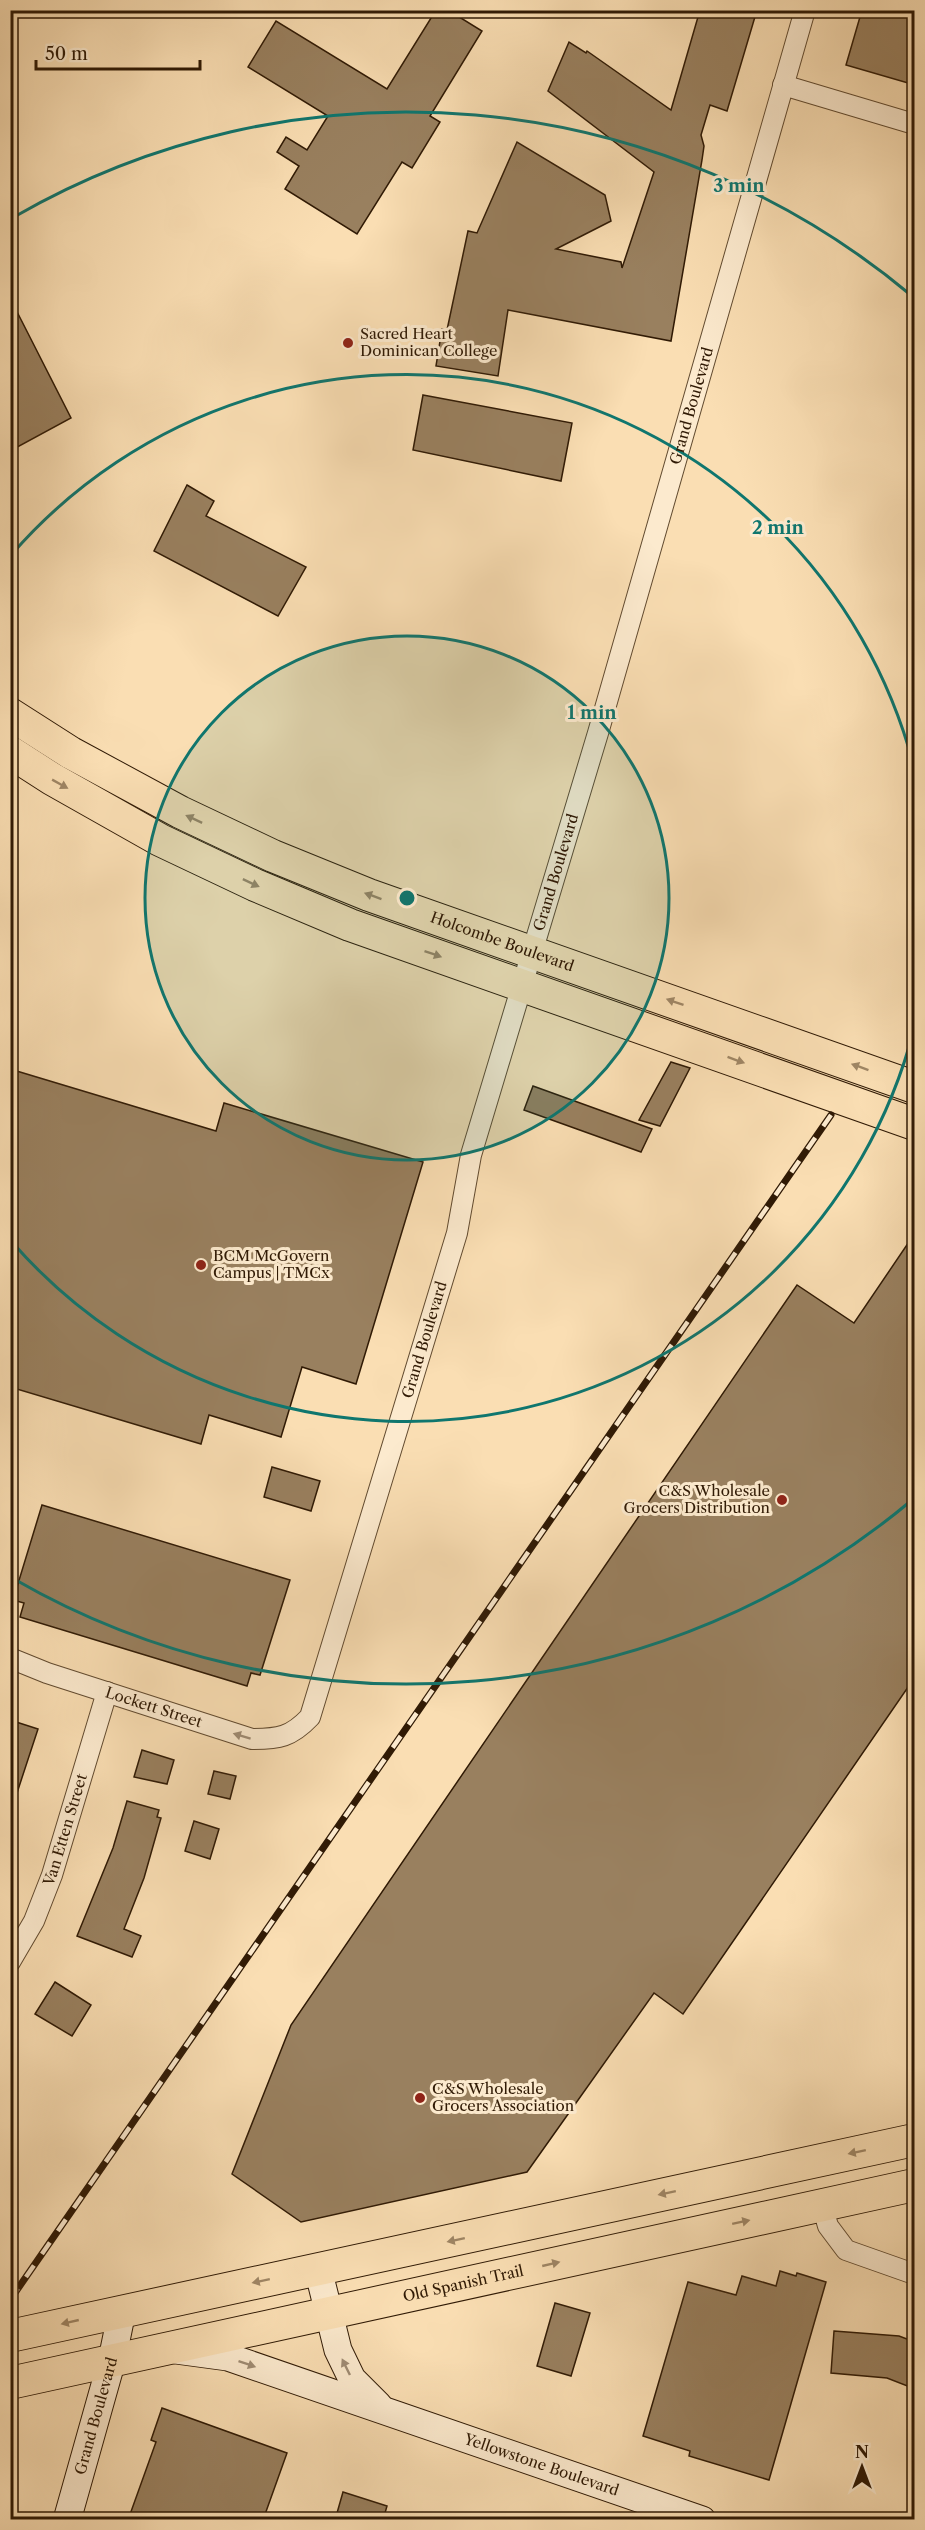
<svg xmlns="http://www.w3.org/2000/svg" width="925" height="2530" font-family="'Libre Caslon Text',serif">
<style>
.building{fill:#99805f;stroke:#301a05;stroke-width:1.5}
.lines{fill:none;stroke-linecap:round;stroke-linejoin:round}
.street-casing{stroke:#624b30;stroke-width:22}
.secondary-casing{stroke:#301a05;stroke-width:29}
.primary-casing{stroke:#301a05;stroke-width:34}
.street{stroke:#fceace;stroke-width:20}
.secondary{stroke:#fceace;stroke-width:27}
.primary{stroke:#fadeb3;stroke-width:32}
.rail-casing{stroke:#301a05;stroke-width:7}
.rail{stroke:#fceace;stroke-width:4.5;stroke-dasharray:14;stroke-linecap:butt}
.oneway{fill:#9f8665}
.oneway2{fill:#a08c74}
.ring{fill:none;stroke:#0f766e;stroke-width:3}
.poi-dot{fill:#8f2418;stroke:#fceace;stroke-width:2}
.labels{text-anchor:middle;stroke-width:6;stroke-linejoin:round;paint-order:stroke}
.poi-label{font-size:15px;fill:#301a05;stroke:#fceace;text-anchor:start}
.street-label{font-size:15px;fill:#301a05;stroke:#fceace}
.centre{fill:#0f766e;stroke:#fceace;stroke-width:3}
.ring-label{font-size:18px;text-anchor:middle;font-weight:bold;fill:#0f766e;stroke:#fceace;stroke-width:6;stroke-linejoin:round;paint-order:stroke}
</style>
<rect width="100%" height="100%" fill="#fadeb3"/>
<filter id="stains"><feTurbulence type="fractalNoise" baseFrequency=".00333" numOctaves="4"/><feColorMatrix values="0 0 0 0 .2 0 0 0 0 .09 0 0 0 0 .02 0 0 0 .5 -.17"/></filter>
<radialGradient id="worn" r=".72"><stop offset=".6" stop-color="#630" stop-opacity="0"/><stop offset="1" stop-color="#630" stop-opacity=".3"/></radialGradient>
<g class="building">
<path d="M 436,10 L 448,10 L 482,31 L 430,116 L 440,122 L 412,168 L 402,162 L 357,234 L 285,189 L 299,166 L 277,152 L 286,137 L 307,150 L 328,116 L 248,67 L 276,21 L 387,89 Z"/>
<path d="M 700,10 L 757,10 L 727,111 L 710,105 L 701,135 L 704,146 L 702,160 L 671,341 L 508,310 L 498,376 L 436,366 L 442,329 L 447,330 L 468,231 L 477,233 L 517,142 L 605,195 L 611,221 L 556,249 L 621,262 L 622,268 L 654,172 L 548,91 L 569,42 L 586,53 L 587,51 L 671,110 Z"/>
<path d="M 862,10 L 915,10 L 915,85 L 846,65 Z"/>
<path d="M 10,298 L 71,418 L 10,451 Z"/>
<path d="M 423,395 L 572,423 L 561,481 L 413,450 Z"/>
<path d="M 187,485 L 214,501 L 206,516 L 306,567 L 278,616 L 154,551 Z"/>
<path d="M 671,1062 L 690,1068 L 660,1126 L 639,1120 Z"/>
<path d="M 10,1069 L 216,1131 L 224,1103 L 423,1162 L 356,1384 L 302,1367 L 281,1437 L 209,1415 L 201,1444 L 10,1387 Z"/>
<path d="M 533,1086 L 652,1129 L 641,1152 L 524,1110 Z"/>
<path d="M 915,1233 L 915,1677 L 683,2014 L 654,1993 L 527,2172 L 301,2222 L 232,2174 L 291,2025 L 797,1285 L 854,1323 Z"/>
<path d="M 272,1467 L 320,1481 L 311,1511 L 264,1497 Z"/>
<path d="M 42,1505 L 290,1580 L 260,1675 L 251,1673 L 247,1686 L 20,1617 L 24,1603 L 13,1600 Z"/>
<path d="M 10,1720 L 38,1729 L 14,1802 L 10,1801 Z"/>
<path d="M 142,1750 L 174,1760 L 167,1784 L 134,1777 Z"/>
<path d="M 214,1771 L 236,1776 L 230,1799 L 208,1794 Z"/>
<path d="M 127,1801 L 159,1810 L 157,1817 L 161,1818 L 144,1878 L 124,1929 L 141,1936 L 132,1957 L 77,1936 L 113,1848 Z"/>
<path d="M 194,1821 L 219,1829 L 210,1859 L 185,1851 Z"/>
<path d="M 55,1982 L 91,2005 L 72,2036 L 35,2014 Z"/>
<path d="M 780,2271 L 796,2276 L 797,2273 L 826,2282 L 769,2480 L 689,2456 L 690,2451 L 643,2436 L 688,2282 L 736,2295 L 742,2276 L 776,2286 Z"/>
<path d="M 555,2303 L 590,2313 L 571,2376 L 537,2366 Z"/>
<path d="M 834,2331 L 899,2336 L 915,2342 L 915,2389 L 887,2378 L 831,2373 Z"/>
<path d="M 162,2408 L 287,2453 L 263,2520 L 128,2520 L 156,2442 L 151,2440 Z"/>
<path d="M 343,2492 L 387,2506 L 383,2520 L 335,2520 Z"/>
</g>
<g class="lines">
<defs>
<g id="street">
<path d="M 783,85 L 914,124"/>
<path id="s1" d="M 10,1658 L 47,1673 L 252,1739 C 279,1739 291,1737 310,1717 L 457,1233 L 471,1155 L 598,733 L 805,10"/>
<path id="s2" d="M 10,1962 L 34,1921 L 52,1875 L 107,1692"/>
<path d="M 822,2205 L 828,2226 L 846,2250 L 914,2274"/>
</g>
<g id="secondary">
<path d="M 318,2269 L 338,2350 L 352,2379 L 378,2405"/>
<path id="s3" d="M 176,2350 L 228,2357 L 702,2520"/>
<path id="s4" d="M 67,2520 L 112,2360 L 122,2311"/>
</g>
<g id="primary">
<path id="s5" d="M 10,714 L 71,753 L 180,812 L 273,856 L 369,895 L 914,1087"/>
<path d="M 10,752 L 52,779 L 160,840 L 255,885 L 350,925 L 914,1124"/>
<path d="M 10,2336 L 914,2140"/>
<path id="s6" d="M 10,2383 L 914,2185"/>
</g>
</defs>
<use href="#street" class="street-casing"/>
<use href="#secondary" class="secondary-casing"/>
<use href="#primary" class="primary-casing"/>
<use href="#street" class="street"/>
<use href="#secondary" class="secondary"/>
<use href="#primary" class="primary"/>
<defs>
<path id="rail" d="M 10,2300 L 831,1115"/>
</defs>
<use href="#rail" class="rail-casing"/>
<use href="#rail" class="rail"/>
</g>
<defs><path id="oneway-solid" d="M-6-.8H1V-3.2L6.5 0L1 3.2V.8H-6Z" transform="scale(1.5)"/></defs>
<g class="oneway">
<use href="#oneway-solid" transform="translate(60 784) rotate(29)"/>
<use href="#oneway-solid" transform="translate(194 819) rotate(-155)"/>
<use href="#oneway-solid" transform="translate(251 883) rotate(25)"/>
<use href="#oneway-solid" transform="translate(373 896) rotate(-160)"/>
<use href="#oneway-solid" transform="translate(433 954) rotate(19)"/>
<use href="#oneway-solid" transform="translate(675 1002) rotate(-161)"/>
<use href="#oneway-solid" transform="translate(736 1060) rotate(20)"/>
<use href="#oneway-solid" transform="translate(860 1067) rotate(-160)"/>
<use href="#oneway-solid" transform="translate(857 2152) rotate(168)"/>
<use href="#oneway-solid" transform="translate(667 2193) rotate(168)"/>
<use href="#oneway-solid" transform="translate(741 2222) rotate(-12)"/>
<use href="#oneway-solid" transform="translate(456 2240) rotate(168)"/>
<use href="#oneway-solid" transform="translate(551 2264) rotate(-13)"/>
<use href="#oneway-solid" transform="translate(261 2281) rotate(168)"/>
<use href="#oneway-solid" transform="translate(70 2322) rotate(167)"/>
</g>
<g class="oneway2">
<use href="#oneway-solid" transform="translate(242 1736) rotate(-163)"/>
<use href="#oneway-solid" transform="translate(247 2364) rotate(19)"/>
<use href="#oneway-solid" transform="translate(346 2367) rotate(-116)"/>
</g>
<circle cx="407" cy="898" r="262" fill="#0f766e" fill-opacity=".12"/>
<g class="ring">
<circle cx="407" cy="898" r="262"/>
<path d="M914 1029A524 524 0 0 1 12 1242M12 554A524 524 0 0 1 914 767"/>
<path d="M912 1500A786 786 0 0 1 14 1579M14 217A786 786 0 0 1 912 296"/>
</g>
<g class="poi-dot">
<circle cx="348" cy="343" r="6"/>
<circle cx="201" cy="1265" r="6"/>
<circle cx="782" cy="1500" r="6"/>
<circle cx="420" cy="2098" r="6"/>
</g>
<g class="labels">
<g class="poi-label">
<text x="360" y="339">Sacred Heart<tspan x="360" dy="17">Dominican College</tspan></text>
<text x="213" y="1261">BCM McGovern<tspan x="213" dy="17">Campus | TMCx</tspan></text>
<text x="770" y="1496" text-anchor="end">C&amp;S Wholesale<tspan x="770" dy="17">Grocers Distribution</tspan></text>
<text x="432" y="2094">C&amp;S Wholesale<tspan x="432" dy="17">Grocers Association</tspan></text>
</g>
<g class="street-label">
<text dy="5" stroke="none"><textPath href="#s1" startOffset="1686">Grand Boulevard</textPath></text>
<text dy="5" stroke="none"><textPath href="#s1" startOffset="1200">Grand Boulevard</textPath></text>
<text dy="5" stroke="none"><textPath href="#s5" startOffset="544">Holcombe Boulevard</textPath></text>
<text dy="5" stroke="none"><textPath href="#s1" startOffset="714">Grand Boulevard</textPath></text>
<text dy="5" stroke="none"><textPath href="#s1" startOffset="152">Lockett Street</textPath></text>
<text dy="5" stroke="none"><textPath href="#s2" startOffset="144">Van Etten Street</textPath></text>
<text dy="5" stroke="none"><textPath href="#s6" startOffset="464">Old Spanish Trail</textPath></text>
<text dy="5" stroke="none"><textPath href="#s4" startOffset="108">Grand Boulevard</textPath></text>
<text dy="5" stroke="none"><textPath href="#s3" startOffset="384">Yellowstone Boulevard</textPath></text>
</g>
</g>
<circle cx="407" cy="898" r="9" class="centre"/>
<g class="ring-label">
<text x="739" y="192">3 min</text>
<text x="778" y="534">2 min</text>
<text x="592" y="719">1 min</text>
</g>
<rect width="925" height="2530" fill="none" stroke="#fadeb3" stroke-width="36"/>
<rect x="12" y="12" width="901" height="2506" fill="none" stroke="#301a05" stroke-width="3"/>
<rect x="18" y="18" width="889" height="2494" fill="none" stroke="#301a05" stroke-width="1.5"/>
<g transform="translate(862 2467)" stroke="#fceace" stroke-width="4.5" paint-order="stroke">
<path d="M0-4.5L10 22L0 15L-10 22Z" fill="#301a05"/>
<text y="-9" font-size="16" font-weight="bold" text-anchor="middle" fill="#301a05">N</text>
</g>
<path d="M36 60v9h164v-9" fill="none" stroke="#301a05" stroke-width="3"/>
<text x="45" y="60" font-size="18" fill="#301a05" stroke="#fceace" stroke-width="4.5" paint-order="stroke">50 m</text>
<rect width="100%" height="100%" filter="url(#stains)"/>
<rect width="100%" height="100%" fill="url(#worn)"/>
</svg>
